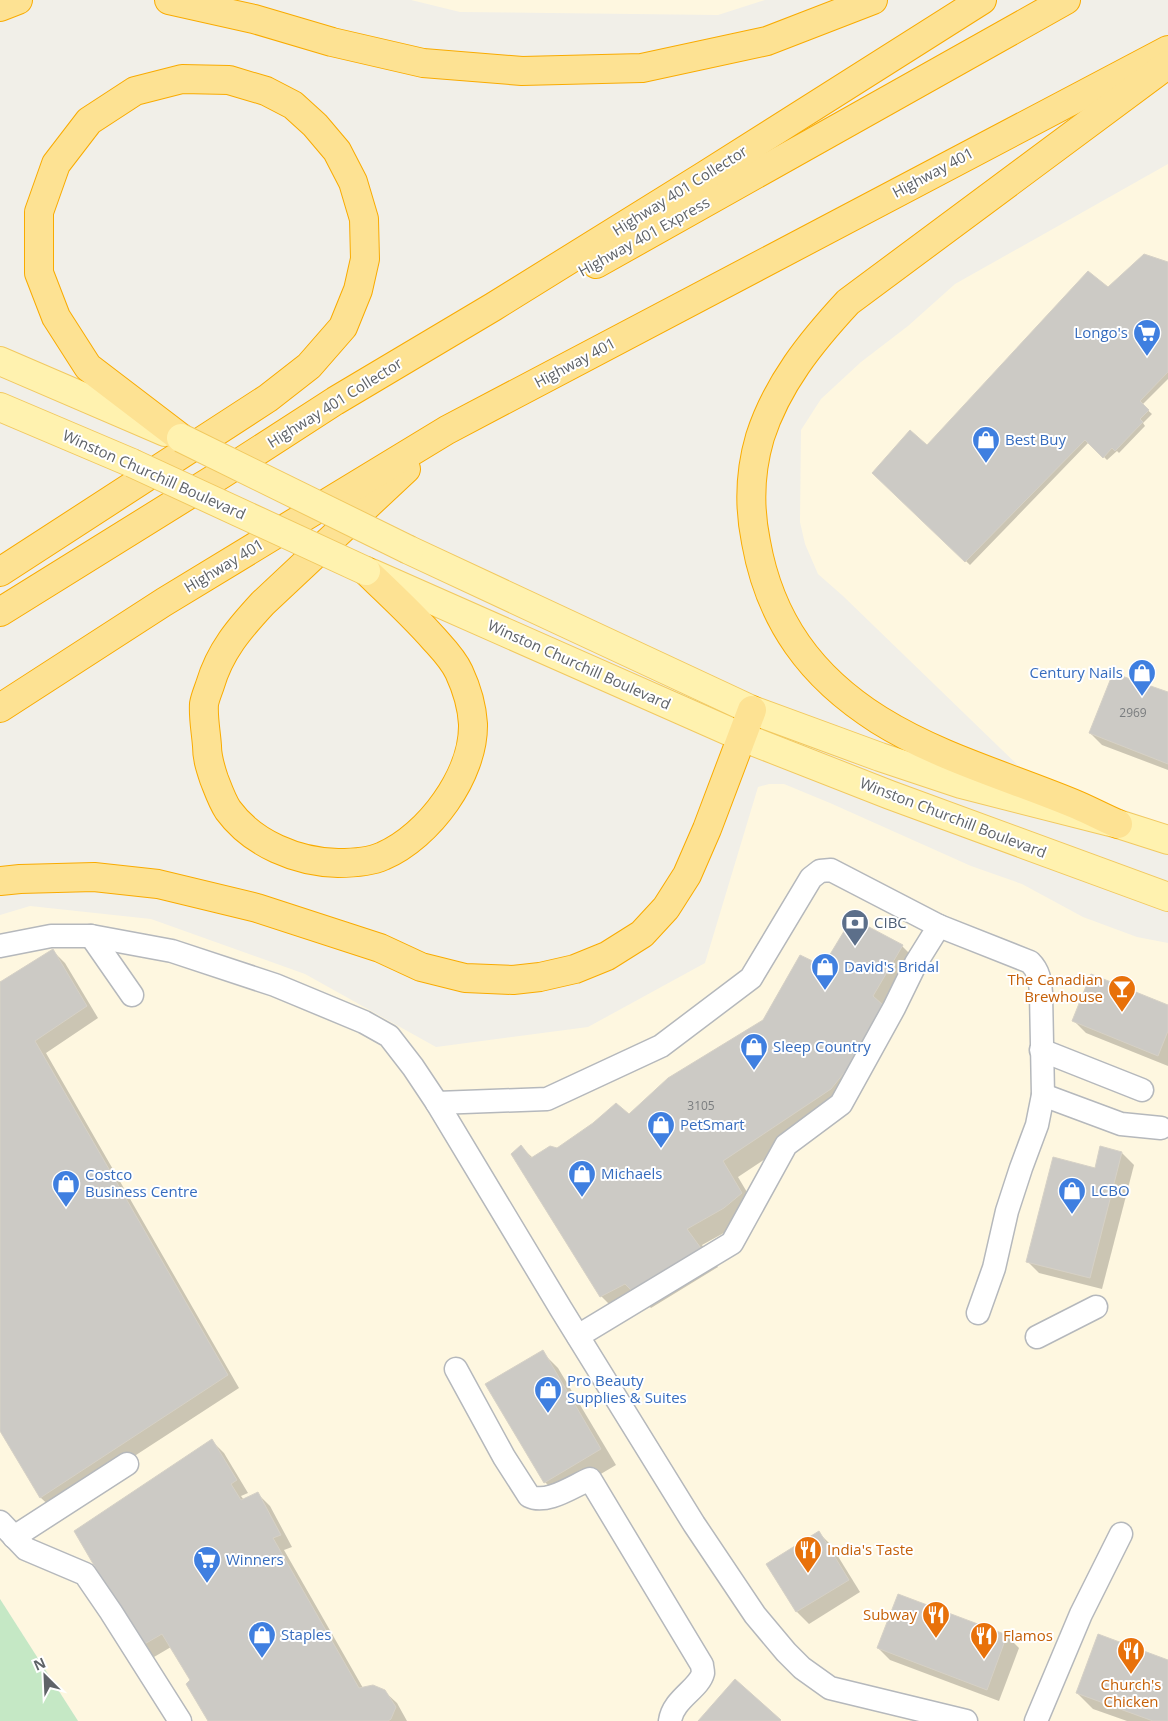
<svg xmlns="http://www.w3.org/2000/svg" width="1168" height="1721" font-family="'Open Sans',sans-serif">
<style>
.commercial{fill:#fef7e0}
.green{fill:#c5e8c5}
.shadow{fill:#0003}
.building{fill:#cccac5;stroke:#d6d1c6}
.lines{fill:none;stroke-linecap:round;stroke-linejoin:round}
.minor-casing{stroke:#b5b8bc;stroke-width:25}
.major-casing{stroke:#f2c960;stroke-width:30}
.highway-casing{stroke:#f9ab00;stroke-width:30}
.minor{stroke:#fff;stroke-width:22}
.major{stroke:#fff2af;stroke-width:28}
.highway{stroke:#fde293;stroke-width:28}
.major-bridge-casing{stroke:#f2c960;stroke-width:30;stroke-linecap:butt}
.major-bridge{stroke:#fff2af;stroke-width:28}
.labels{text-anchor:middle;stroke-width:4;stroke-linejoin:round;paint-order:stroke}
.number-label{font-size:12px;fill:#7a7d7f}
.street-label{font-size:15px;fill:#5f6368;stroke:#fff}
.shop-label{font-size:15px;fill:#366cbe;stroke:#fff;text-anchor:start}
.service-label{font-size:15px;fill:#4e5e75;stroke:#fff;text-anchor:start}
.food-label{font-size:15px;fill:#c56008;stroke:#fff;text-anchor:end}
</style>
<rect width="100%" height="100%" fill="#f1efe8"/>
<g class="commercial">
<path d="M 411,0 L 765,0 L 718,15 L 460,12 Z"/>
<path d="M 1168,164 L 1168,825 L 1030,777 L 843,596 L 818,574 L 805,544 L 800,522 L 801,430 L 821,399 L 861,362 L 908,326 L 955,284 Z"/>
<path d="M 769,784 L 784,784 L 830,803 L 971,866 L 1022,884 L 1083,917 L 1137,937 L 1168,943 L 1168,1721 L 78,1721 L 0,1599 L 0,915 L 30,906 L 151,919 L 305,974 L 436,1047 L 588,1027 L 705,963 L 758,787 Z"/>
</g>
<path class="green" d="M 0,1599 L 78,1721 L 0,1721 Z"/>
<g class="shadow">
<path d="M 1168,264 L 1168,379 L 1142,405 L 1152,414 L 1143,423 L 1145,426 L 1119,453 L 1117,451 L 1107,460 L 1089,442 L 970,565 L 874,472 L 927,446 L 1108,289 Z"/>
<path d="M 1168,693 L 1168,770 L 1102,745 L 1090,733 Z"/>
<path d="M 902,946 L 918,962 L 898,1022 L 868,1079 L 847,1105 L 738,1177 L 757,1209 L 740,1224 L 702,1245 L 718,1267 L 651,1308 L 642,1299 L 617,1312 L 601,1296 L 521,1147 L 533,1158 L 557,1150 L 629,1115 L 764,1021 L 823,968 Z"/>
<path d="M 53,951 L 65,963 L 98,1018 L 46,1053 L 239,1388 L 53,1509 L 41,1498 L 0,1429 L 0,981 L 1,983 Z"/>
<path d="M 1168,1006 L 1168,1066 L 1086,1033 L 1074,1021 Z"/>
<path d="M 1122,1153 L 1134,1165 L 1102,1289 L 1039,1273 L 1027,1261 L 1096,1170 Z"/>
<path d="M 542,1352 L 558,1368 L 616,1465 L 560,1498 L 545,1482 Z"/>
<path d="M 212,1441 L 224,1453 L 248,1493 L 241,1496 L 244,1500 L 258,1494 L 270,1506 L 292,1547 L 284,1550 L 363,1688 L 384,1691 L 397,1703 L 407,1721 L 209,1721 L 192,1680 L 171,1647 L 154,1657 L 142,1645 Z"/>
<path d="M 819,1533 L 831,1545 L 860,1592 L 809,1624 L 797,1612 L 768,1564 Z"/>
<path d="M 899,1595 L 1007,1636 L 1019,1648 L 999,1701 L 890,1660 L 878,1648 Z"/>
<path d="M 1168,1661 L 1168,1721 L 1127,1721 L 1093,1709 L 1077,1693 Z"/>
</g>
<g class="building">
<path d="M 1144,254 L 1168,262 L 1168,372 L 1140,401 L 1149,410 L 1140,419 L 1143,422 L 1115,451 L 1112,448 L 1103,458 L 1085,440 L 965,562 L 872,473 L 910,430 L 927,445 L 1088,271 L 1108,287 Z"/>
<path d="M 1113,673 L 1168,692 L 1168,764 L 1089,733 Z"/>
<path d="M 852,918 L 903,945 L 873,996 L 883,1005 L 852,1063 L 831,1089 L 723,1161 L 742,1193 L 724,1208 L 687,1229 L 703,1251 L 634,1293 L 625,1284 L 600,1297 L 511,1154 L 521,1145 L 531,1158 L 550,1146 L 557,1148 L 593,1123 L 616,1103 L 629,1114 L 668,1078 L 763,1020 L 800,955 L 823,966 Z"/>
<path d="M 53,949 L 87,1006 L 35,1041 L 228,1375 L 40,1498 L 0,1431 L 0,982 Z"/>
<path d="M 1091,974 L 1168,1005 L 1168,1031 L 1158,1056 L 1072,1021 Z"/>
<path d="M 1100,1146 L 1122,1152 L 1090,1278 L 1026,1262 L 1053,1157 L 1095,1168 Z"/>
<path d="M 543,1350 L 601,1449 L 544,1483 L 485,1384 Z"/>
<path d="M 212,1439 L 237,1480 L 231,1484 L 241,1500 L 258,1492 L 281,1535 L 273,1538 L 359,1688 L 373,1685 L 385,1690 L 396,1707 L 391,1719 L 388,1721 L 208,1721 L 186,1684 L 190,1680 L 162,1634 L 141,1646 L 74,1531 Z"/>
<path d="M 819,1531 L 849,1580 L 796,1612 L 766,1564 Z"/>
<path d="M 898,1594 L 1007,1635 L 987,1690 L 877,1648 Z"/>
<path d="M 1098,1634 L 1168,1660 L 1168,1721 L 1153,1721 L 1076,1693 Z"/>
<path d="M 735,1679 L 781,1720 L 780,1721 L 698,1721 Z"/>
</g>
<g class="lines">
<defs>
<g id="minor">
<path d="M 939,926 L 1030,962 C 1039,971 1040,980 1041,993 L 1043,1095 L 1037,1125 L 1021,1168 L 1007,1211 L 994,1268 L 978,1313"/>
<path d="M 91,936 L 132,995"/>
<path d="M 0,946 L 51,936 L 91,936 L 172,951 L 275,985 L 364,1022 L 389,1036 L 413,1067 L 437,1103 L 561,1309 L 694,1524 L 755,1615 L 786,1652 L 802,1668 L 830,1688 L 966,1721"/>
<path d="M 1041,1050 L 1142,1090"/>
<path d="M 1043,1095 L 1121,1124 L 1161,1128"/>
<path d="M 437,1103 L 547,1099 L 661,1046 L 751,978 L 811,878 L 820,871 L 831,870 L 939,926 L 916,963 L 894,1008 L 841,1104 L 786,1145 L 732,1243 L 578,1336"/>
<path d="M 1037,1337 L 1096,1307"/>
<path d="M 456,1369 L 504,1457 L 529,1496 C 547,1505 573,1486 590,1479 L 702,1665 C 702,1667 703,1670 703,1673 C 699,1689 673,1699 670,1721"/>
<path d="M 0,1522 L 26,1549 L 85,1574 L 111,1612 L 180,1721"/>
<path d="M 14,1537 L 127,1464"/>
<path d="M 1036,1721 L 1081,1614 L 1121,1534"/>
</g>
<g id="major">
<path d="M 0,361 L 165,432"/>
<path d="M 0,407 L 132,463"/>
<path d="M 409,550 L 752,710 L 880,757 L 961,784 L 1118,824 L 1168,840"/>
<path d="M 371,573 L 742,737 L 890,795 L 1168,897"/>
</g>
<g id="highway">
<path d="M 169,0 L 254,19 L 332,42 L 423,63 L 522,71 L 642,68 L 767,41 L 873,0"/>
<path d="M 0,7 L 18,0"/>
<path d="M 596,264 L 1066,0"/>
<path d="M 366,571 C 389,593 413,615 434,639 C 443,649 453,659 459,672 C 466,687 472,707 473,724 C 474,775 429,836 383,856 C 370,862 352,863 338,863 C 297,862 253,844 228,810 C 222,801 218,789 214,779 C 210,767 207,758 207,746 C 206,732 203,717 204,704 C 205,698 208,691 210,685 C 220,651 239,629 263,603 L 406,469"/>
<path d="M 0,572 L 268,398 L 309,366 L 343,327 L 358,290 L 365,259 L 364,219 L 353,182 L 337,151 L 315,125 L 293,105 L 266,91 L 229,80 L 182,79 L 135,91 L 89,121 L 56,164 L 39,212 L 39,273 L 56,317 L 88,367 L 181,438"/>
<path d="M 0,612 L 222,474 L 335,401 L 493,307 L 704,176 L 982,0"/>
<path d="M 0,708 L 164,602 L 447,430 L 1168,50"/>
<path d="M 1118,824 C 1104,818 1091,811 1077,805 C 1010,777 940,758 879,720 C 811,677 770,621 756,542 C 749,508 750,471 760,437 C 777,384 811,342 848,302 L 1167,65"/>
<path d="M 0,881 L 20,879 L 94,877 L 158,884 L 257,908 L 380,948 L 421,967 L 465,978 L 513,980 L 540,977 L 575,969 L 607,956 L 642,934 L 666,908 L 687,875 L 707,829 L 752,710"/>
</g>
</defs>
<use href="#minor" class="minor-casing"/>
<use href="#major" class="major-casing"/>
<use href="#highway" class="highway-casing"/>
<use href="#minor" class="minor"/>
<use href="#major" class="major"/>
<use href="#highway" class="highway"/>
<defs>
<g id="major-bridge">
<path d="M 181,438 L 409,550"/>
<path d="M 132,463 L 366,571"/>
</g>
</defs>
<use href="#major-bridge" class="major-bridge-casing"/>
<use href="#major-bridge" class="major-bridge"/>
</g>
<defs>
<symbol id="supermarket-pin" viewBox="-11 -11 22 30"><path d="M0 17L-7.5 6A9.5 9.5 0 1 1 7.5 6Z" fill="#3f7fe0" stroke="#fff"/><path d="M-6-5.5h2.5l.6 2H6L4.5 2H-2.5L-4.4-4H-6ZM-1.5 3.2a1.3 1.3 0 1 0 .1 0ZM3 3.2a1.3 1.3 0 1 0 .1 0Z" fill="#fff"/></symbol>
<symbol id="shop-pin" viewBox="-11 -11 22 30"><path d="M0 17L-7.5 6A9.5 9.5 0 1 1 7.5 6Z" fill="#3f7fe0" stroke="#fff"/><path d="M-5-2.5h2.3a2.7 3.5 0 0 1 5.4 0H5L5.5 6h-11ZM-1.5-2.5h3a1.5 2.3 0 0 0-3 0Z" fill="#fff"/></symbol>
<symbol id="bank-pin" viewBox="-11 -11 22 30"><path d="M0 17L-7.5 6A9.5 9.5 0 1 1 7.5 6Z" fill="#5c6f8a" stroke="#fff"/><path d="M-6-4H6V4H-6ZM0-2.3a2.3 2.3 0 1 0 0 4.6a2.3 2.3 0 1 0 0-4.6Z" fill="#fff"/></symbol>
<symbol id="bar-pin" viewBox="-11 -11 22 30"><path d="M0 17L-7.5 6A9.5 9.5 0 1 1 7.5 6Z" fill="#e8710a" stroke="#fff"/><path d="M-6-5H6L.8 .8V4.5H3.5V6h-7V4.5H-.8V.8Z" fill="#fff"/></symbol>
<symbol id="restaurant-pin" viewBox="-11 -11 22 30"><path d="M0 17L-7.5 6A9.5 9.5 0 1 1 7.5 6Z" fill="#e8710a" stroke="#fff"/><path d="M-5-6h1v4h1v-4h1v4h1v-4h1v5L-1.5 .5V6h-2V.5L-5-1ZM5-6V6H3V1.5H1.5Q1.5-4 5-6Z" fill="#fff"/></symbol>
</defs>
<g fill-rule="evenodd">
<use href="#supermarket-pin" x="1131" y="317" width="32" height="43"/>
<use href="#shop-pin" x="970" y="424" width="32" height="43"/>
<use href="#shop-pin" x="1126" y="657" width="32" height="43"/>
<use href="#bank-pin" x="839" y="907" width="32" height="43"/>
<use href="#shop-pin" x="809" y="951" width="32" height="43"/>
<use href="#bar-pin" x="1106" y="973" width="32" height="43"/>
<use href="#shop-pin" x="738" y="1031" width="32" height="43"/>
<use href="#shop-pin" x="645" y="1109" width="32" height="43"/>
<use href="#shop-pin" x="566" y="1158" width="32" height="43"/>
<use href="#shop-pin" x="50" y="1168" width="32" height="43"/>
<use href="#shop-pin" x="1056" y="1175" width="32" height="43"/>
<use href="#shop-pin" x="532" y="1374" width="32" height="43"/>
<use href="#restaurant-pin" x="792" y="1534" width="32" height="43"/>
<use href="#supermarket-pin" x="191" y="1544" width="32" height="43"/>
<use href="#restaurant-pin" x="920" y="1599" width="32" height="43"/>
<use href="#shop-pin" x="246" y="1619" width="32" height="43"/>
<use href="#restaurant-pin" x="968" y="1620" width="32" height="43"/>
<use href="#restaurant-pin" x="1115" y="1635" width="32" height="43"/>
</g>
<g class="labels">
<g class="number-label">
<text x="1133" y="717">2969</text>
<text x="701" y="1110">3105</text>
</g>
<g class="street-label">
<text transform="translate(933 173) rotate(-28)" y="5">Highway 401</text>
<text transform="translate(680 191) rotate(-32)" y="5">Highway 401 Collector</text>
<text transform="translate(644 237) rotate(-29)" y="5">Highway 401 Express</text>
<text transform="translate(575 363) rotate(-28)" y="5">Highway 401</text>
<text transform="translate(335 403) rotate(-32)" y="5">Highway 401 Collector</text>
<text transform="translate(154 475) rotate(24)" y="5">Winston Churchill Boulevard</text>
<text transform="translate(224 566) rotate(-31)" y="5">Highway 401</text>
<text transform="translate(579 665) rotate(24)" y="5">Winston Churchill Boulevard</text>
<text transform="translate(953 818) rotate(21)" y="5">Winston Churchill Boulevard</text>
</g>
<g class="shop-label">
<text x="1128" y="338" text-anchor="end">Longo's</text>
<text x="1005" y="445">Best Buy</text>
<text x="1123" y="678" text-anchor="end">Century Nails</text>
<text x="844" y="972">David's Bridal</text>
<text x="773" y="1052">Sleep Country</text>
<text x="680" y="1130">PetSmart</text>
<text x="601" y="1179">Michaels</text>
<text x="85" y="1180">Costco<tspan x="85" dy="17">Business Centre</tspan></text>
<text x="1091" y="1196">LCBO</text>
<text x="567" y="1386">Pro Beauty<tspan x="567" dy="17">Supplies &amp; Suites</tspan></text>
<text x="226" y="1565">Winners</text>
<text x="281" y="1640">Staples</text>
</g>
<g class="service-label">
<text x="874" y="928">CIBC</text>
</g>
<g class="food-label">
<text x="1103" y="985">The Canadian<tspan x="1103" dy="17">Brewhouse</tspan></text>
<text x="827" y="1555" text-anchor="start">India's Taste</text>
<text x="917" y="1620">Subway</text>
<text x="1003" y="1641" text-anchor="start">Flamos</text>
<text x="1131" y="1690" text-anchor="middle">Church's<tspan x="1131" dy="17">Chicken</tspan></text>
</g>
</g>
<g transform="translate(45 1676) rotate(336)" stroke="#ffffff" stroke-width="4" paint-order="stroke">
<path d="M0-4L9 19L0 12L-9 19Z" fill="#5f6368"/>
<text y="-8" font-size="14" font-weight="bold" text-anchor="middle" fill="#5f6368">N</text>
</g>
</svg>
